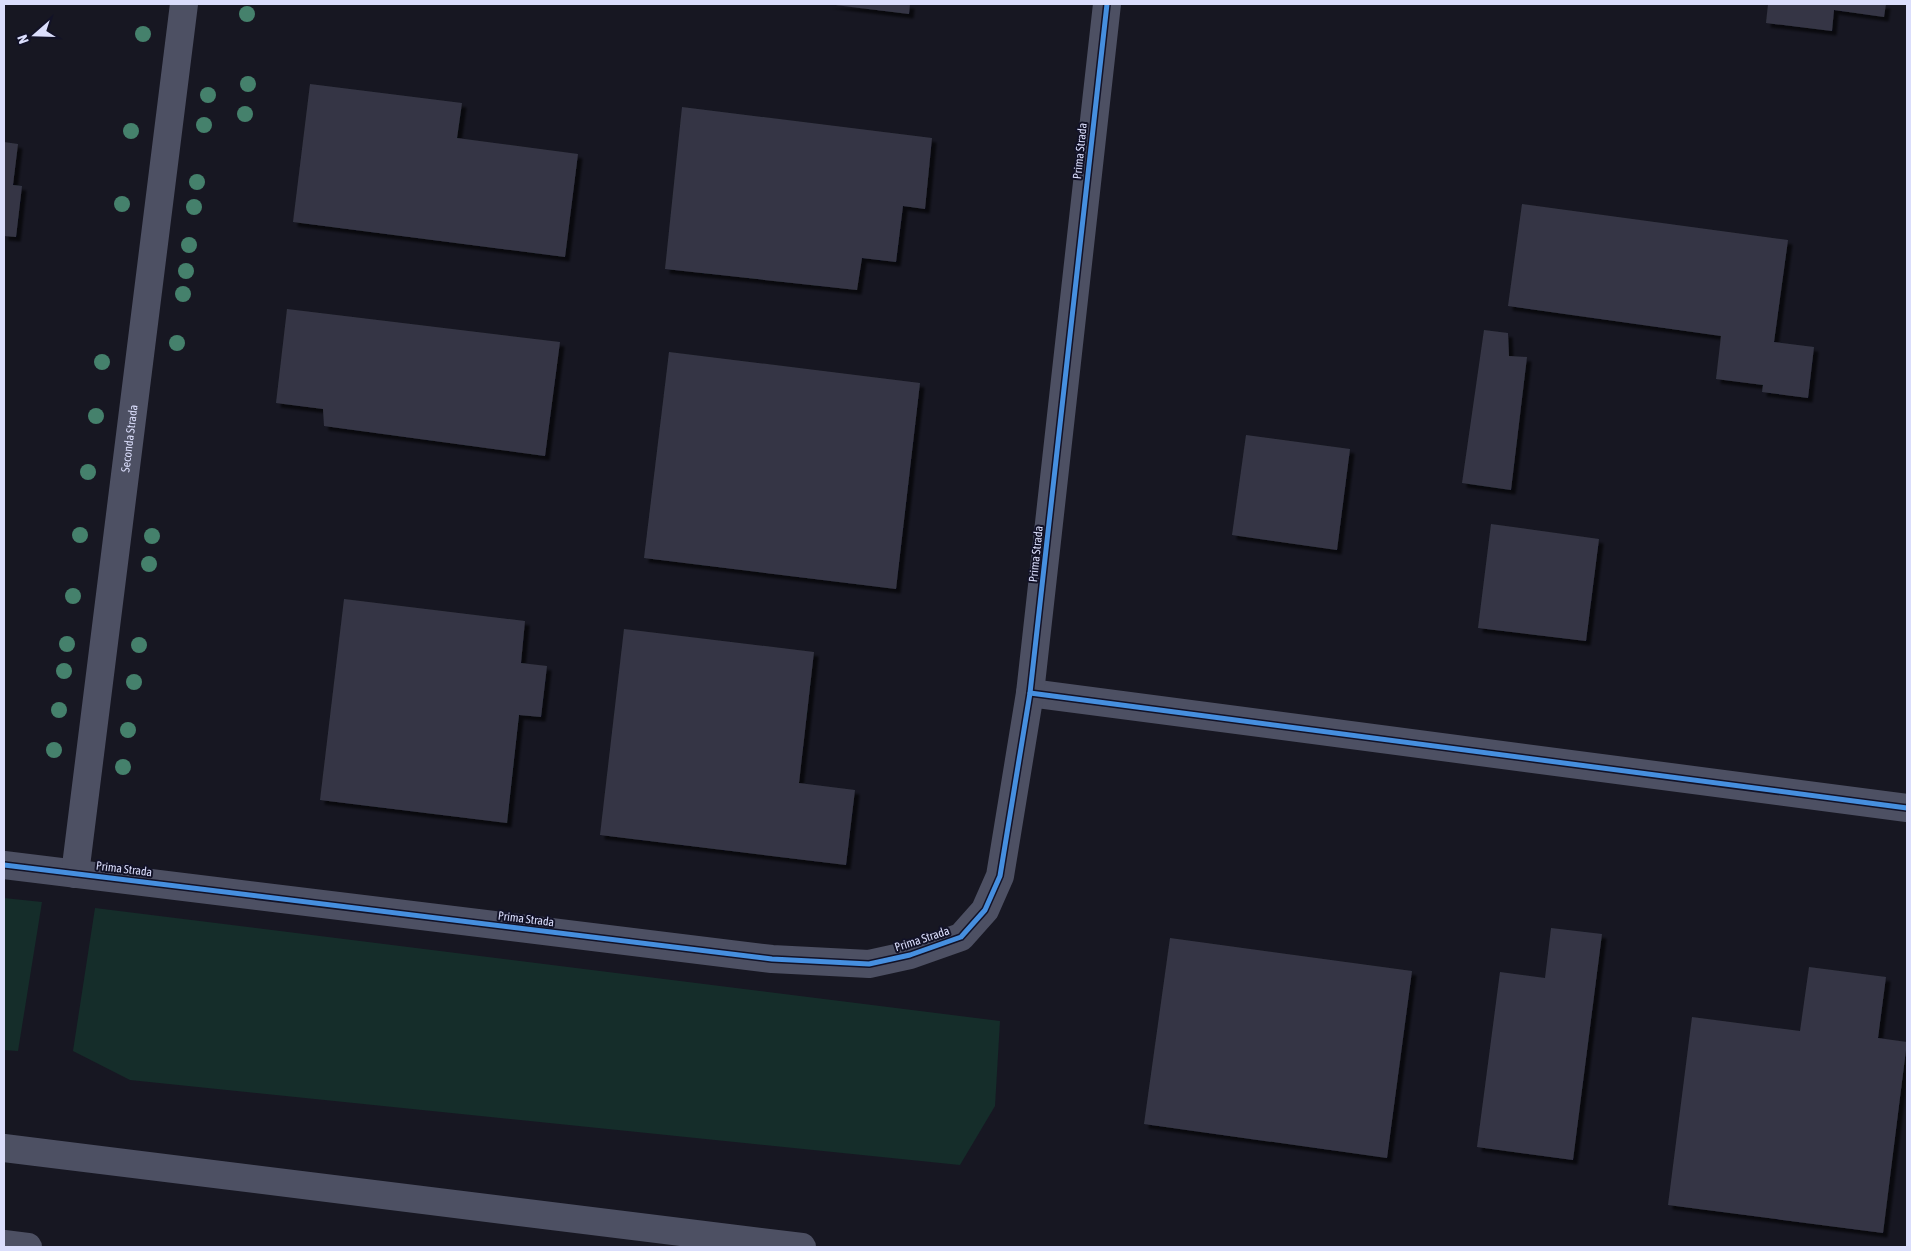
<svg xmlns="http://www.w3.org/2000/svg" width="1911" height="1251" font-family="'Asap Condensed',sans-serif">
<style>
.green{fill:#152d2a}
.building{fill:#353644;filter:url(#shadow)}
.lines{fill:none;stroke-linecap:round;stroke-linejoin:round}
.minor{stroke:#4d5063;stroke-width:28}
.cycleway-casing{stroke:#121227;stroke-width:8}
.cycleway{stroke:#468fdf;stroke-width:5}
.tree{fill:#45816c}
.labels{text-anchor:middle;stroke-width:4;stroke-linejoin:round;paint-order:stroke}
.street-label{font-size:12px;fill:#dbdefc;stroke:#121227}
</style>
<defs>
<filter id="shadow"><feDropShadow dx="4.5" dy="4.5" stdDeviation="1" flood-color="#0009"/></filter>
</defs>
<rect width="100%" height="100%" fill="#171722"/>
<g class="green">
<path d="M 4,898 L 42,902 L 18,1051 L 4,1050 Z"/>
<path d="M 95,908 L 1000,1021 L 995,1106 L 960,1165 L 130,1080 L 73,1051 Z"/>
</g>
<g class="building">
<path d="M 827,4 L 910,4 L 909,14 Z"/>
<path d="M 1768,4 L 1886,4 L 1884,17 L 1834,10 L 1832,31 L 1766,23 Z"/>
<path d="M 310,84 L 462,103 L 457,138 L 578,154 L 565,257 L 293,222 Z"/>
<path d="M 682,107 L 932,138 L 925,209 L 903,206 L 896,262 L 862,258 L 857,290 L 665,269 Z"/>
<path d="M 4,142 L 18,144 L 13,185 L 22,186 L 16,237 L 4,236 Z"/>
<path d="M 1522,204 L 1788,240 L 1774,342 L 1814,347 L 1808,398 L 1762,392 L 1763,385 L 1716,379 L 1721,336 L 1508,306 Z"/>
<path d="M 287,309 L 560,342 L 545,456 L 324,426 L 323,409 L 276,403 Z"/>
<path d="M 1484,330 L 1508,333 L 1509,356 L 1527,357 L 1511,490 L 1462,483 Z"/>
<path d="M 669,352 L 920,383 L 896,589 L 644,558 Z"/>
<path d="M 1246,435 L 1350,449 L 1337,550 L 1232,535 Z"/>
<path d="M 1491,524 L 1599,539 L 1586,641 L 1478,628 Z"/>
<path d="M 344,599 L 525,621 L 521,663 L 547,666 L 541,717 L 519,715 L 507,823 L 320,800 Z"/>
<path d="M 624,629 L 814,652 L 799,783 L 855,790 L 846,865 L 600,835 Z"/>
<path d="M 1551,928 L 1602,934 L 1573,1160 L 1477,1147 L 1500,972 L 1545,978 Z"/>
<path d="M 1170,938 L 1412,971 L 1387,1158 L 1144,1124 Z"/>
<path d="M 1809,967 L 1886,977 L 1878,1038 L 1907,1042 L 1883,1233 L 1668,1205 L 1692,1017 L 1800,1031 Z"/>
</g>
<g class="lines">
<g class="minor">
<path d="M 1030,693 L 1907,808"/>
<path d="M 4,865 L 772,959 L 869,964 L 910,955 L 961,937 L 985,910 L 1000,876 L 1030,693 L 1107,4"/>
<path id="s1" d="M 75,874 L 184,4"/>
<path d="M 4,1148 L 802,1247"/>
<path d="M 4,1244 L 28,1247"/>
</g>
<defs>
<g id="cycleway">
<path d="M 1030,693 L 1907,808"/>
<path d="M 4,865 L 772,959 L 869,964 L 910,955 L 961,937 L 985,910 L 1000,876 L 1030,693 L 1107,4"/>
</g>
</defs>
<use href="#cycleway" class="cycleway-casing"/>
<use href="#cycleway" class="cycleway"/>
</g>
<g class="tree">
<circle cx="247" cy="14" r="8"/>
<circle cx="143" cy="34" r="8"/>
<circle cx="248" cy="84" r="8"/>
<circle cx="208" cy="95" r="8"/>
<circle cx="245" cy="114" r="8"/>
<circle cx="204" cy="125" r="8"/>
<circle cx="131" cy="131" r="8"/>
<circle cx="197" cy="182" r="8"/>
<circle cx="122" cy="204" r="8"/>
<circle cx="194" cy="207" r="8"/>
<circle cx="189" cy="245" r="8"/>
<circle cx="186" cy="271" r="8"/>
<circle cx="183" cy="294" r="8"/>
<circle cx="177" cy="343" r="8"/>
<circle cx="102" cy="362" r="8"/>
<circle cx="96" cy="416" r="8"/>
<circle cx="88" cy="472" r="8"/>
<circle cx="80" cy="535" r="8"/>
<circle cx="152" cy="536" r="8"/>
<circle cx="149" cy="564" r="8"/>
<circle cx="73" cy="596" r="8"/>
<circle cx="67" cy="644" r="8"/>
<circle cx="139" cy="645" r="8"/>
<circle cx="64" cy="671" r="8"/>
<circle cx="134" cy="682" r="8"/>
<circle cx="59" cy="710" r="8"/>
<circle cx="128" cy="730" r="8"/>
<circle cx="54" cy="750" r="8"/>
<circle cx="123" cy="767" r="8"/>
</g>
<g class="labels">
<g class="street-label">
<text transform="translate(1080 151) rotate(-84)" y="4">Prima Strada</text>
<text dy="4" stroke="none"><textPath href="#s1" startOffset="439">Seconda Strada</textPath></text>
<text transform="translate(1036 554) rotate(-84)" y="4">Prima Strada</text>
<text transform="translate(124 869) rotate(7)" y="4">Prima Strada</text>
<text transform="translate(526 919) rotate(7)" y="4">Prima Strada</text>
<text transform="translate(922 939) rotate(-18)" y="4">Prima Strada</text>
</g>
</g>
<rect width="1911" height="1251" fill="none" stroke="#dbdefc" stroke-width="10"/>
<g transform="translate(35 35) rotate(250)" stroke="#121227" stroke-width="4" paint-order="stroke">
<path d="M0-4L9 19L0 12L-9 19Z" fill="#dbdefc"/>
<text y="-8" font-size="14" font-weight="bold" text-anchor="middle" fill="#dbdefc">N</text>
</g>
</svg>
